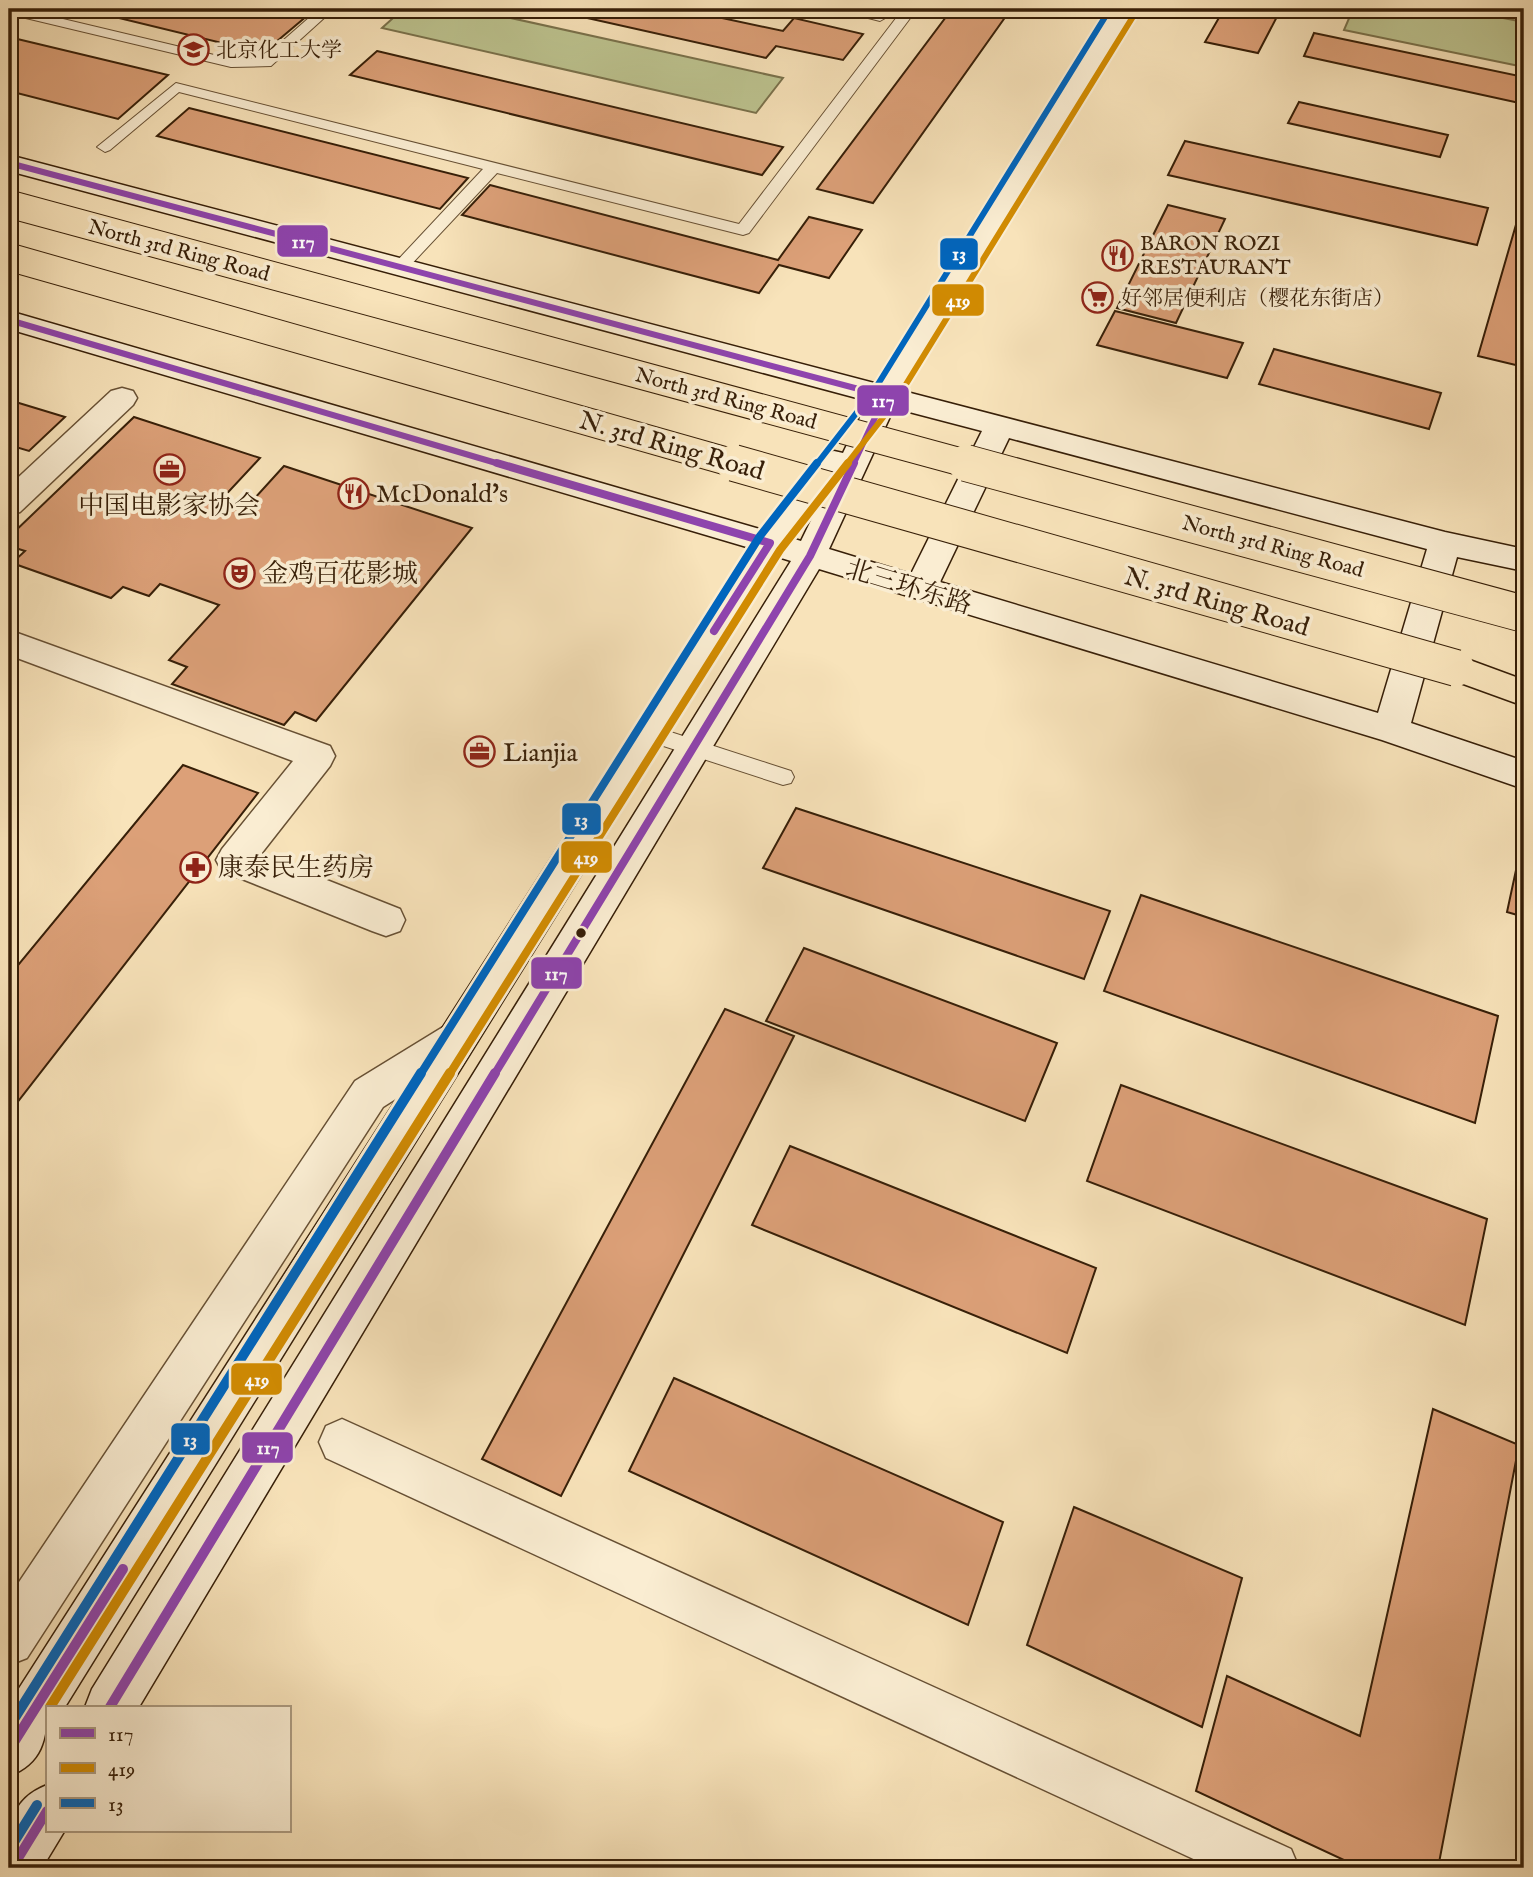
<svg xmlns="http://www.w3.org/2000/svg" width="1533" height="1877" font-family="'IM FELL English','Noto Serif SC',serif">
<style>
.green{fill:#bdc490;stroke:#7a724c;stroke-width:2}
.building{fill:#dca078;stroke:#371f08;stroke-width:2}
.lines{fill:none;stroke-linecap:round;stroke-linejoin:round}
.lane-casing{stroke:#675034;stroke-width:2}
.street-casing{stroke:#675034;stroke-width:3}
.secondary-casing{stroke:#371f08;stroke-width:3}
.highway-casing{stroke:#371f08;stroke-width:3}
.lane{fill:#faedd2;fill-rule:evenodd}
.street{fill:#faedd2;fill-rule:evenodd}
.secondary{fill:#faedd2;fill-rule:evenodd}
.highway{fill:#f8e3ba;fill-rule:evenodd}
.highway-bridge-far1-casing{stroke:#371f08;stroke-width:29;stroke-linecap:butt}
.highway-bridge-casing{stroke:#371f08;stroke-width:38;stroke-linecap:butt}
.highway-bridge-far1{stroke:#f8e3ba;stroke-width:27}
.highway-bridge{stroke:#f8e3ba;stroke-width:36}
.bus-1-far2-casing{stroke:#faedd2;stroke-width:10}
.bus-1-far1-casing{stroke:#faedd2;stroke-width:13}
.bus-1-casing{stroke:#faedd2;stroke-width:16}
.bus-2-far2-casing{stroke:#faedd2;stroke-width:10}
.bus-2-far1-casing{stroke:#faedd2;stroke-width:13}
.bus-2-casing{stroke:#faedd2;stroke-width:16}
.bus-3-far2-casing{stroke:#faedd2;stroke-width:10}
.bus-3-far1-casing{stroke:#faedd2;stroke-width:13}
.bus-3-casing{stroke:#faedd2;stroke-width:16}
.bus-1-far2{stroke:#8e44ad;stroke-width:6}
.bus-1-far1{stroke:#8e44ad;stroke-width:8}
.bus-1{stroke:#8e44ad;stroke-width:10}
.bus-2-far2{stroke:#d18b02;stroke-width:6}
.bus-2-far1{stroke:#d18b02;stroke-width:8}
.bus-2{stroke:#d18b02;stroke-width:10}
.bus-3-far2{stroke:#0065bd;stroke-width:6}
.bus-3-far1{stroke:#0065bd;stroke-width:8}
.bus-3{stroke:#0065bd;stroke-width:10}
.bus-dot{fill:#371f08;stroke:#faedd2;stroke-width:2.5}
.labels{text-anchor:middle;stroke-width:7;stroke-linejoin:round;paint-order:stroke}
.far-poi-label{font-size:21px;fill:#371f08;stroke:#faedd2;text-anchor:start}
.far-street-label{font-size:21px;fill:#371f08;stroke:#faedd2}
.street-label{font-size:26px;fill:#371f08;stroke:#faedd2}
.poi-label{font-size:26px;fill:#371f08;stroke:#faedd2;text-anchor:start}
.line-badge{stroke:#faedd2;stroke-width:2.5}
.badge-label{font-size:19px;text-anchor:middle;font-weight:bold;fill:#fff}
</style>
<rect width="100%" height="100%" fill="#f8e3ba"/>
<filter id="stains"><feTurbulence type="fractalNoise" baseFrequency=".00286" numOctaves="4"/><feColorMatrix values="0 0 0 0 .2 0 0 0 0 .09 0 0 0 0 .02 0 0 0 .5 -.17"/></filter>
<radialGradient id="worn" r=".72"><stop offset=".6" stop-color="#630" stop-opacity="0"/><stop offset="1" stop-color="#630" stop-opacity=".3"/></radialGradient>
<g class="green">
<path d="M 403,9 L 470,9 L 783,78 L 756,113 L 382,28 Z"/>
<path d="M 1353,9 L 1456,9 L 1524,22 L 1524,67 L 1344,30 Z"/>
</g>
<g class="building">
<path d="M 82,9 L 282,9 L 308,15 L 263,53 Z"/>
<path d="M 547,9 L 680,9 L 783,31 L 794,18 L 863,34 L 843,60 L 776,46 L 766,58 Z"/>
<path d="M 952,9 L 1011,9 L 873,203 L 817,189 Z"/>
<path d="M 1224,9 L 1281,9 L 1258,53 L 1205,42 Z"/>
<path d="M 1314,33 L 1524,77 L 1524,104 L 1304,56 Z"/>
<path d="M 9,37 L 168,75 L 118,119 L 9,91 Z"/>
<path d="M 377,51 L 783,147 L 762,175 L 350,75 Z"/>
<path d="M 1299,102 L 1448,135 L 1440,157 L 1288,123 Z"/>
<path d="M 189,108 L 468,178 L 440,209 L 157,136 Z"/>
<path d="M 1185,141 L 1488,208 L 1477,245 L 1168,175 Z"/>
<path d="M 490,185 L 778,260 L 809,217 L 862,230 L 829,278 L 779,265 L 759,293 L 462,215 Z"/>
<path d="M 1524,197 L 1524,367 L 1478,356 Z"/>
<path d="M 1168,205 L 1225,219 L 1176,323 L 1117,308 Z"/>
<path d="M 1115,311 L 1243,343 L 1227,378 L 1097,345 Z"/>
<path d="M 1274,349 L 1441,393 L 1429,429 L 1259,384 Z"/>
<path d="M 9,400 L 65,417 L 29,451 L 9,445 Z"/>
<path d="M 134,417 L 260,458 L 218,503 L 243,511 L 284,466 L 472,528 L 316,721 L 295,712 L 284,725 L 172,684 L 187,667 L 169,660 L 219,605 L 160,584 L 149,596 L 123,587 L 111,598 L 12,563 L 25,551 L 9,546 L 9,537 Z"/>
<path d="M 183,765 L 258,793 L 9,1113 L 9,976 Z"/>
<path d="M 796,808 L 1110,911 L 1084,979 L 763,868 Z"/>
<path d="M 1519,856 L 1524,858 L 1524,917 L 1507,912 Z"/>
<path d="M 1141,895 L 1498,1016 L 1475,1123 L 1104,991 Z"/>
<path d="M 804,948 L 1057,1043 L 1025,1121 L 766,1021 Z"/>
<path d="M 725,1009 L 794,1036 L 561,1496 L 482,1459 Z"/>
<path d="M 1121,1085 L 1487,1219 L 1465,1325 L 1087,1181 Z"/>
<path d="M 790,1146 L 1096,1268 L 1067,1353 L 752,1225 Z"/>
<path d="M 674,1378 L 1003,1522 L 968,1625 L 629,1471 Z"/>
<path d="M 1433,1409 L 1519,1445 L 1438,1868 L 1361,1868 L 1196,1791 L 1227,1676 L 1360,1736 Z"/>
<path d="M 1074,1507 L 1242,1578 L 1202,1727 L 1027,1645 Z"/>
</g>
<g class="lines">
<defs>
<g id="lane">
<path d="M 9,9 L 21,9 L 231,59 L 262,59 L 319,9 L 334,9 L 271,66 L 231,67 L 9,14 Z"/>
<path d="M 833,9 L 860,9 L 887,17 L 880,21 Z"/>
<path d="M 903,9 L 917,9 L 749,233 L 743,235 L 497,173 L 406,270 L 394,270 L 394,264 L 483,169 L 179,92 L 110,150 L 105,152 L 97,147 L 176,83 L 739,224 Z"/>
<path d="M 649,725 L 791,771 L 794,777 L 791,783 L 783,785 L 642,739 L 639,733 L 642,727 Z"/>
</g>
<g id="street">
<path d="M 122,388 L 133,391 L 137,398 L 133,405 L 20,512 L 9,515 L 9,486 L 111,391 Z"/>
<path d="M 9,630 L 330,746 L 335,756 L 330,766 L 261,854 L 400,909 L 405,920 L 400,931 L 386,936 L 372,931 L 222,871 L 216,860 L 222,849 L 293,761 L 9,655 Z"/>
<path d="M 457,1022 L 471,1027 L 477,1039 L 471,1051 L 383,1107 L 27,1658 L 9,1665 L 9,1597 L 355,1081 L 443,1027 Z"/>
<path d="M 342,1419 L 1291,1849 L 1299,1868 L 1213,1868 L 326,1458 L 319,1442 L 326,1426 Z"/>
</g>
<g id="secondary">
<path d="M 1112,9 L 1136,9 L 903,391 L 1445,532 L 1524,549 L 1524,571 L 1457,557 L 1411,723 L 1524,761 L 1524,789 L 1382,740 L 819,569 L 139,1707 L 85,1707 L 92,1689 L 791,561 L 778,557 L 65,1707 L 47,1707 C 47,1740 42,1763 9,1776 L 9,1704 L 750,548 L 9,329 L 9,311 L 763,530 L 823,454 L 834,451 L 843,453 L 868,401 L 9,171 L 9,155 L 878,384 ZM 894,408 L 982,431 L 911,574 L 829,549 ZM 1009,438 L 1427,549 L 1378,713 L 940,582 ZM 821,500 L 801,541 L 791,538 Z"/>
<path d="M 47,1785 L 47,1830 L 65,1830 L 42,1868 L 9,1868 C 9,1830 7,1801 47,1785 Z"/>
</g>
<path id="highway" d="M 1456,655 L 1524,680 L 1524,706 L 1444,677 L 1439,668 L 1444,659 Z"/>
</defs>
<use href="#lane" class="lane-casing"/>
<use href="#street" class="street-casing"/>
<use href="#secondary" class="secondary-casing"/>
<use href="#highway" class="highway-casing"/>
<use href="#lane" class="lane"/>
<use href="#street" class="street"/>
<use href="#secondary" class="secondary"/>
<use href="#highway" class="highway"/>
<defs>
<g id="highway-bridge-far1">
<path d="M 9,204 L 972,465"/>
<path d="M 9,257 L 740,465"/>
</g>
<g id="highway-bridge">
<path d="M 734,463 L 1456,668"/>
<path d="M 966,463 L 1524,614"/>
</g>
</defs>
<use href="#highway-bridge-far1" class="highway-bridge-far1-casing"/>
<use href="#highway-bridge" class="highway-bridge-casing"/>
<use href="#highway-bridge-far1" class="highway-bridge-far1"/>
<use href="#highway-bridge" class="highway-bridge"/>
<defs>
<g id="bus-1-far2">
<path d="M 9,163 L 885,396 L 853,465"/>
<path d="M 9,320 L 503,465"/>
</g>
<g id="bus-1-far1">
<path d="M 497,463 L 770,543 L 714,631"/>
<path d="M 494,1075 L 810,556 L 854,463"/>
</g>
<g id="bus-1">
<path d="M 110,1707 L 495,1073"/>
<path d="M 9,1750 L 123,1569"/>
<path d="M 12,1868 L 47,1811"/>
</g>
<path id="bus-2-far2" d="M 846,465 L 895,402 L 1134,15"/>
<path id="bus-2-far1" d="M 449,1075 L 780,550 L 848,463"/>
<path id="bus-2" d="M 50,1707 L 450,1073"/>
<path id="bus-3-far2" d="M 816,465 L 875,389 L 1110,9"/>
<path id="bus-3-far1" d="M 420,1075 L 760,536 L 817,463"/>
<g id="bus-3">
<path d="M 9,1727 L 421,1073"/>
<path d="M 9,1850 L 37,1805"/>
</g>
</defs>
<use href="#bus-1-far2" class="bus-1-far2-casing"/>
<use href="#bus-1-far1" class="bus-1-far1-casing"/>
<use href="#bus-1" class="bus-1-casing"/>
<use href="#bus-2-far2" class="bus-2-far2-casing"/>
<use href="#bus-2-far1" class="bus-2-far1-casing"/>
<use href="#bus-2" class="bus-2-casing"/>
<use href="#bus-3-far2" class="bus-3-far2-casing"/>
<use href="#bus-3-far1" class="bus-3-far1-casing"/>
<use href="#bus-3" class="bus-3-casing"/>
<use href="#bus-1-far2" class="bus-1-far2"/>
<use href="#bus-1-far1" class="bus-1-far1"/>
<use href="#bus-1" class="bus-1"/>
<use href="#bus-2-far2" class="bus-2-far2"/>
<use href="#bus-2-far1" class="bus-2-far1"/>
<use href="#bus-2" class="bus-2"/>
<use href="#bus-3-far2" class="bus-3-far2"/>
<use href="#bus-3-far1" class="bus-3-far1"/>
<use href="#bus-3" class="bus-3"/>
</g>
<defs>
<symbol id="university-ring" viewBox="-11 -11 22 22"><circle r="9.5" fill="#faedd2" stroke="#8f2418" stroke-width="1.5"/><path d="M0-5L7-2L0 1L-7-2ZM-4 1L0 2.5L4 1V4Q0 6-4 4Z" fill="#8f2418"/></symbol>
<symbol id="restaurant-ring" viewBox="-11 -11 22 22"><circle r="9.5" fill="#faedd2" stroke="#8f2418" stroke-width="1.5"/><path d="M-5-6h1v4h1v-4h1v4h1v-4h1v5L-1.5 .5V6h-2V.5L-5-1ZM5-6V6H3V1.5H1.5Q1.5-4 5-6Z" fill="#8f2418"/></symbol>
<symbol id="supermarket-ring" viewBox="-11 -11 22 22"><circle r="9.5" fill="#faedd2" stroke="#8f2418" stroke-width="1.5"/><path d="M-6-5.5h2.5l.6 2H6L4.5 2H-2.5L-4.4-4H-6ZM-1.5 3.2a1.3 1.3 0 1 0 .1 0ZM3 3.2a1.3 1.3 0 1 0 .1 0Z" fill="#8f2418"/></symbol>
<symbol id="office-ring" viewBox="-11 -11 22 22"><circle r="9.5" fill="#faedd2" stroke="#8f2418" stroke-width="1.5"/><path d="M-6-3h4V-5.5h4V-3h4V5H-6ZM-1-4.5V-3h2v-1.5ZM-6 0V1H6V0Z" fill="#8f2418"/></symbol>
<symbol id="theatre-ring" viewBox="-11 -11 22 22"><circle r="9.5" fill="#faedd2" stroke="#8f2418" stroke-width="1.5"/><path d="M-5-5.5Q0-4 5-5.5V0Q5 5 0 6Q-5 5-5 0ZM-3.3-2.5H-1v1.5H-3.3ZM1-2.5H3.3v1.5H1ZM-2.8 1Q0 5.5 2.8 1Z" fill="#8f2418"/></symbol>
<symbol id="pharmacy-ring" viewBox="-11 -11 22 22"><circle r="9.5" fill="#faedd2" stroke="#8f2418" stroke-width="1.5"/><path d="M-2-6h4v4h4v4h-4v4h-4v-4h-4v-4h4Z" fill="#8f2418"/></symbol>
</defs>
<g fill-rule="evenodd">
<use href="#university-ring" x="176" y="32" width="35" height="35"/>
<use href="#restaurant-ring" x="1100" y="238" width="35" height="35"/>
<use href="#supermarket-ring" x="1080" y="280" width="35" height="35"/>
<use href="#office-ring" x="152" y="452" width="35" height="35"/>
<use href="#restaurant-ring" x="336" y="476" width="35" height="35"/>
<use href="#theatre-ring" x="222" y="556" width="35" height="35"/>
<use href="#office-ring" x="462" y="734" width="35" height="35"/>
<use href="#pharmacy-ring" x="178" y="850" width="35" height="35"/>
</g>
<circle class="bus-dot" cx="581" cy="933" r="6"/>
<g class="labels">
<g class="far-poi-label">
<text x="216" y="57">北京化工大学</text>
<text x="1140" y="250">BARON ROZI<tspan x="1140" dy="24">RESTAURANT</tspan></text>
<text x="1121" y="305">好邻居便利店（樱花东街店）</text>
</g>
<g class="far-street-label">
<text transform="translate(179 250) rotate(15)" y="7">North 3rd Ring Road</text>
<text transform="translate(726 398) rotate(15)" y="7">North 3rd Ring Road</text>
<text transform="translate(1273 546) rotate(15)" y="7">North 3rd Ring Road</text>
</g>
<g class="street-label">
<text transform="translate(672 445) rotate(16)" y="9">N. 3rd Ring Road</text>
<text transform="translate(909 586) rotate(17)" y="9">北三环东路</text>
<text transform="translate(1217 601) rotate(16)" y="9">N. 3rd Ring Road</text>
</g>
<g class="poi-label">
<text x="376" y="502">McDonald's</text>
<text x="169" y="514" text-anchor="middle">中国电影家协会</text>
<text x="262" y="582">金鸡百花影城</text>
<text x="503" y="761">Lianjia</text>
<text x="218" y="876">康泰民生药房</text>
</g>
</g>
<g class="line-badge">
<rect x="276" y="224" width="53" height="34" rx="7" fill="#8e44ad"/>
<rect x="939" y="237" width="40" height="34" rx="7" fill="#0065bd"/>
<rect x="931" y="283" width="54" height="34" rx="7" fill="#d18b02"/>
<rect x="856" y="384" width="54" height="33" rx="7" fill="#8e44ad"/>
<rect x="561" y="802" width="41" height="34" rx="7" fill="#0065bd"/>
<rect x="560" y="840" width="53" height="34" rx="7" fill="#d18b02"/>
<rect x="530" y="956" width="53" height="34" rx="7" fill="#8e44ad"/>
<rect x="230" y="1362" width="53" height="34" rx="7" fill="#d18b02"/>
<rect x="170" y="1422" width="41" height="34" rx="7" fill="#0065bd"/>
<rect x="241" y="1431" width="53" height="33" rx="7" fill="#8e44ad"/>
</g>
<g class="badge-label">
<text x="303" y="248">117</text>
<text x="959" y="260">13</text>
<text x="958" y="307">419</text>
<text x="883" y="407">117</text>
<text x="581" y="826">13</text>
<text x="586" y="864">419</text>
<text x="556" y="980">117</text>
<text x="257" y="1386">419</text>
<text x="190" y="1446">13</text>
<text x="268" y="1454">117</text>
</g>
<rect width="1533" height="1877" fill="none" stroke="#f8e3ba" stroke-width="35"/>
<rect x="10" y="10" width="1512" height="1856" fill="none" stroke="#371f08" stroke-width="3.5"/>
<rect x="18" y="18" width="1498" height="1842" fill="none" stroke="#371f08" stroke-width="2"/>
<rect x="46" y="1706" width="245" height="126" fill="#faedd2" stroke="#ac9b81" stroke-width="2"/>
<rect x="60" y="1728" width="35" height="10" fill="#8e44ad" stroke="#ac9b81" stroke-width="2"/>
<text x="108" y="1741" font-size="21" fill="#371f08">117</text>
<rect x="60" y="1763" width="35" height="10" fill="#d18b02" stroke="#ac9b81" stroke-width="2"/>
<text x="108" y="1776" font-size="21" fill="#371f08">419</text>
<rect x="60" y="1798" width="35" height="10" fill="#0065bd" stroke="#ac9b81" stroke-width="2"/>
<text x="108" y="1811" font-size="21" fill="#371f08">13</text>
<rect width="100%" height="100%" filter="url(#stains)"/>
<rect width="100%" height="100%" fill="url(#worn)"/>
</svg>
